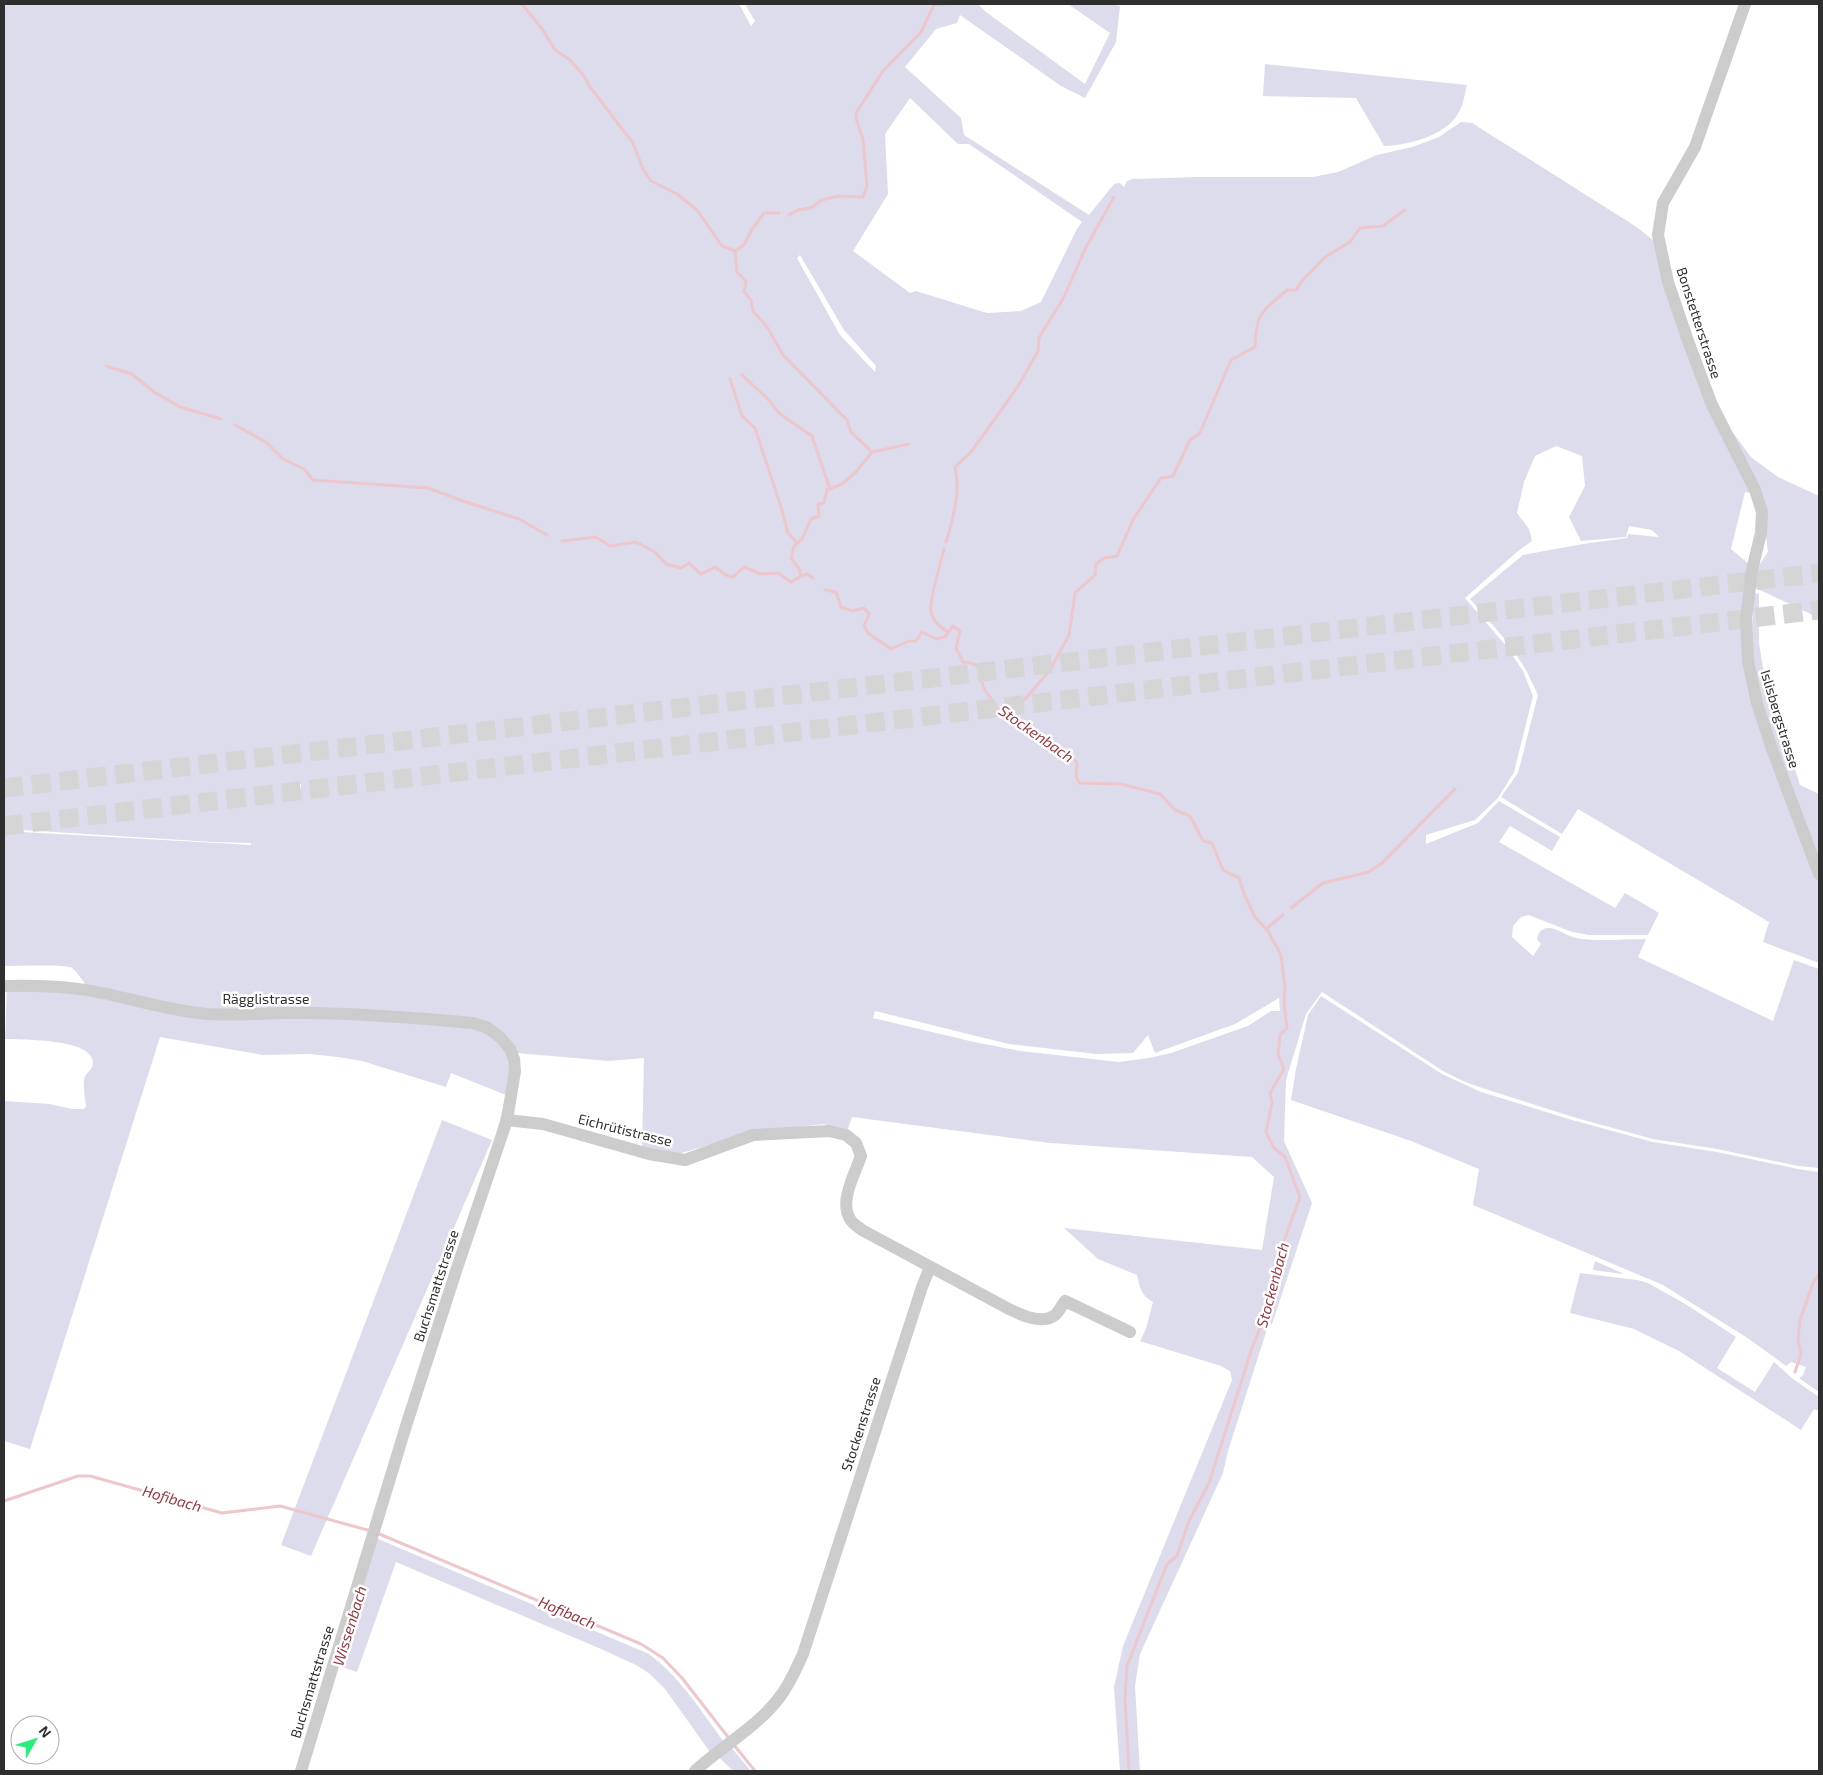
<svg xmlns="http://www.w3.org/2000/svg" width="1823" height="1775" font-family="'Exo 2',sans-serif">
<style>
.green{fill:#dcdced;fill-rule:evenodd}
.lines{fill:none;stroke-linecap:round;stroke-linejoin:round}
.stream{stroke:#edc7cb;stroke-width:3}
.highway-tunnel{stroke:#d5d5d5;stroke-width:19;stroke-dasharray:19 9;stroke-linecap:butt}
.minor{stroke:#ccc;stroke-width:12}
.labels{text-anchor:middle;stroke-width:5;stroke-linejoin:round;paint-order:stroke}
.street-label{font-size:14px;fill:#2f2f2f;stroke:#fff}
.water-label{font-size:15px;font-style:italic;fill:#953842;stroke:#fff}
</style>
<rect width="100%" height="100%" fill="#fff"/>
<g class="green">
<path d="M 4,4 L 739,4 L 751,26 L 755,21 L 745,4 L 978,4 L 986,12 L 1085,84 L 1110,33 L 1068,4 L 1112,4 L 1120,6 L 1116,42 L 1085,98 L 1061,86 L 960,15 L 957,23 L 936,29 L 905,67 L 961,118 L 964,135 L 1089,215 L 1114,184 L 1120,183 L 1124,187 L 1127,181 L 1133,179 L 1198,177 L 1313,177 L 1338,172 L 1377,155 L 1412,147 L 1439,137 L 1461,122 L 1472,123 L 1635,226 L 1653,240 L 1673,315 L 1731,430 L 1751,457 L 1778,477 L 1819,496 L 1819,618 L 1745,583 L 1743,641 L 1809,858 L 1819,883 L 1819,963 L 1763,942 L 1769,922 L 1578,809 L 1562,834 L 1501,797 L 1518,773 L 1538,695 L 1526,670 L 1510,645 L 1470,599 L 1523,555 L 1583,544 L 1627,538 L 1628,534 L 1659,537 L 1652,530 L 1629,526 L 1626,537 L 1581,541 L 1569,517 L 1585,486 L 1582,456 L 1556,446 L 1535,456 L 1524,482 L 1517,513 L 1529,529 L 1532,541 L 1518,551 L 1465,598 L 1507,647 L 1523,671 L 1533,696 L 1514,772 L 1498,798 L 1475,820 L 1426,835 L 1426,844 L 1478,823 L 1499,801 L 1560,837 L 1552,851 L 1510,826 L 1499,842 L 1615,908 L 1625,893 L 1659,913 L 1648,935 L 1589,935 L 1572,932 L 1529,915 L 1521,917 L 1513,926 L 1512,937 L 1533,956 L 1541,944 L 1537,939 C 1538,933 1541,929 1547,928 C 1556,927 1567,936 1576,938 C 1599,942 1623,939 1646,939 L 1638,957 L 1773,1021 L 1794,960 L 1819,969 L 1819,1168 L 1798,1166 L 1717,1149 L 1653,1139 L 1573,1117 L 1482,1088 L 1463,1081 L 1443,1071 L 1322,992 L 1306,1014 L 1286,1080 L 1284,1141 L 1312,1203 L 1272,1324 L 1269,1323 L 1228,1451 L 1223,1473 L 1140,1654 L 1135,1686 L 1140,1771 L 1120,1771 L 1114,1687 L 1123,1646 L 1232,1380 L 1230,1371 L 1221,1366 L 1140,1341 L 1146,1329 L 1153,1302 C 1141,1295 1140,1288 1137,1275 L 1098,1259 L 1064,1228 L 1262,1250 L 1274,1177 L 1252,1157 L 1050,1143 L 852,1117 L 847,1132 L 824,1124 L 749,1133 L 675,1155 L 642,1149 L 644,1058 L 609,1061 L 517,1053 L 474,1020 L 192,1009 L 87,987 C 83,981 78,973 72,968 C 68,964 14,966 4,966 ZM 910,98 L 958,144 L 969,144 L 1082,222 L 1077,229 L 1041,302 L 1021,311 L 987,313 L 916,291 L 910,293 L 853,251 L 888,194 L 885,134 ZM 800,255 L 844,330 L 876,366 L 875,372 L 840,335 L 797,258 ZM 1745,492 L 1761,495 L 1768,552 L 1756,570 L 1731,549 ZM 290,783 L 301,784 L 301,790 L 289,792 ZM 6,829 L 213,842 L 251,843 L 251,845 L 5,831 ZM 1279,998 L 1280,1011 L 1271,1011 L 1248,1026 L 1171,1053 L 1149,1058 L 1119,1062 L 1020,1051 L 974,1042 L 873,1018 L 875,1011 L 1009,1044 L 1096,1054 L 1133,1053 L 1148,1035 L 1155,1053 L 1235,1024 Z"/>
<path d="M 1265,64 L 1467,85 C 1465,92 1464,101 1461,108 C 1450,135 1410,145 1384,146 L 1356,98 L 1263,96 Z"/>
<path d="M 1754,593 L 1759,594 L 1759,643 L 1764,674 L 1778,712 L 1783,731 L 1800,785 L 1819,794 L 1819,864 L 1761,703 L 1751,644 Z"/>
<path d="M 7,988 L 40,988 L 173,1011 L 474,1026 L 495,1036 L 511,1061 L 504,1118 L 491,1156 L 506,1095 L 451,1073 L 446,1087 L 362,1061 L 338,1057 L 309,1054 L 263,1055 L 160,1037 L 30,1449 L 4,1441 L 4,1101 L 50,1104 L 72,1109 L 84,1109 L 86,1106 C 85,1098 83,1087 84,1079 C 86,1072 94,1069 93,1062 C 91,1038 23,1040 5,1039 Z"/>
<path d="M 1321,996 L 1442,1074 L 1481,1092 L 1572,1120 L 1653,1142 L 1717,1152 L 1798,1169 L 1819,1172 L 1819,1392 L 1799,1378 L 1803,1375 L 1806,1367 L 1791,1362 L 1786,1366 L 1749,1339 L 1663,1285 L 1473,1205 L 1479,1169 L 1411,1141 L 1291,1100 L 1296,1069 L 1308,1015 Z"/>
<path d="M 442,1120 L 492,1140 L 311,1556 L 281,1545 Z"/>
<path d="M 1595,1261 L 1622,1273 L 1623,1274 L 1593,1270 Z"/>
<path d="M 1580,1273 L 1637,1280 L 1648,1283 L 1687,1305 L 1736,1337 L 1717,1368 L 1755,1392 L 1774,1362 L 1793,1379 L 1819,1397 L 1819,1411 L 1814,1409 L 1801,1430 L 1679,1351 L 1634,1329 L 1570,1313 Z"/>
<path d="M 376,1538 L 649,1654 C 680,1677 701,1711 724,1742 L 710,1752 L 665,1689 L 650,1674 L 636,1665 L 601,1649 L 396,1562 L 357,1672 L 336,1665 Z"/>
<path d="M 730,1746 L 751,1771 L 733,1771 L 717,1755 Z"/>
</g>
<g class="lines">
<g class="stream">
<path d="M 522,4 L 543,30 L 555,50 L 569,59 L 584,76 L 590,87 L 633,143 L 643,169 L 651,181 L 677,194 L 697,210 L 722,246 L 735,251 L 737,272 L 746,281 L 744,292 L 751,300 L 753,311 L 767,327 L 783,355 L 847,420 L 851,432 L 872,452"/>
<path d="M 789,215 L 798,210 L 811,208 L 822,200 L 838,196 L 863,197 L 867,186 L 863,139 L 857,122 L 856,113 L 883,71 L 921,32 L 934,5 L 945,4"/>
<path d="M 735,251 L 744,245 L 751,231 L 764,213 L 779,213"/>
<path d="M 106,366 L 132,374 L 154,392 L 180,407 L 221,419"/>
<path d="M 742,375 L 766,397 L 780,414 L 812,436 L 830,489"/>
<path d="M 730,379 L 742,416 L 755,428 L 782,510 L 788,533 L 797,543"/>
<path d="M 235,425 L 266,442 L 283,459 L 304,469 L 313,480 L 428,488 L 463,501 L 519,519 L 547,535"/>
<path d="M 562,541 L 596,537 L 610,546 L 636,542 L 655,552 L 666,564 L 681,568 L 689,563 L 701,574 L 715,567 L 726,575 L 733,577 L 744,567 L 761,574 L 778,573 L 791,582 L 801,576 L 807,574 L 813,578"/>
<path d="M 946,542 C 953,520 961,490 955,467 L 971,452 L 1017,388 L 1038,351 L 1039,338 L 1064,297 L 1085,249 L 1114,197"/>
<path d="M 944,549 C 941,562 929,601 931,611 C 932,621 941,628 948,632"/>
<path d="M 801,576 L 799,569 L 791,558 L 794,546 L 802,539 L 811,519 L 819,516 L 818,504 L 824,503 L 827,490 L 842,484 L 856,472 L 872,452 L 909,444"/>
<path d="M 825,590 L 836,592 L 841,607 L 852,611 L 864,608 L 869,614 L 864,626 L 868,633 L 891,649 L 909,641 L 916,641 L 922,632 L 936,639 L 945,637 L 953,626 L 960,631 L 956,648 L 963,662 C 966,662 971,663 974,664 C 982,668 980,679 983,686 C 987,696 994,699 997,709 L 1008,712 L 1024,721 L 1050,745 L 1072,757 L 1077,763 L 1076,776 L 1079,783 L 1121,784 L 1160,794 L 1175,810 L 1190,816 L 1203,841 L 1212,843 L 1223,870 L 1239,878 L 1245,896 L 1255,917 L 1268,931 L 1281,955 L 1285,987 L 1284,1003 L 1287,1028 L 1280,1035 L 1278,1054 L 1284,1069 L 1270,1093 L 1272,1103 L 1266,1132 L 1274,1148 L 1285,1157 L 1300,1197 L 1274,1269 L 1272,1297 L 1251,1351 L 1209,1483 L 1189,1521 L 1177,1556 L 1167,1564 L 1127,1666 L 1125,1699 L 1129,1771"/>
<path d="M 1010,713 L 1026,698 L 1050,670 L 1069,635 L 1075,593 L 1095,575 L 1096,564 L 1104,558 L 1117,556 L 1134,518 L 1161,478 L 1173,476 L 1190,440 L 1200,433 L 1231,360 L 1255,347 C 1256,312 1262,312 1287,290 L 1296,290 L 1302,281 L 1325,257 L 1350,242 L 1360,228 L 1383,226 L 1405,210"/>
<path d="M 1291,908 L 1323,883 L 1369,872 L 1382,863 L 1455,789"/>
<path d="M 1266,929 L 1283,915"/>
<path d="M 1795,1372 L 1801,1354 L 1798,1340 L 1800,1320 L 1813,1283 L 1819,1274"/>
<path d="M 4,1501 L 78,1476 L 90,1476 L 222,1513 L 280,1506 L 371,1531"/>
<path d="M 377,1533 L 641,1644 L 663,1658 L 682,1678 L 728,1737"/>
<path d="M 734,1745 L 755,1771"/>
</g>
<g class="highway-tunnel">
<path d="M 4,788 L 1819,573"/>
<path d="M 4,826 L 1819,610"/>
</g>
<g class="minor">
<path d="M 1745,4 L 1695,147 L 1663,203 L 1658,235 L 1668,282 L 1687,338 L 1712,405 L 1755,490 L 1762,512 L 1761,533 L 1752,570 L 1746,619 L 1748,661 L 1757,703 L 1772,749 L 1819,874"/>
<path d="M 4,986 C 37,985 70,986 102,993 C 137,1000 171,1011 207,1014 C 241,1016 275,1012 310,1013 C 364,1014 419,1018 473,1023 L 488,1028 L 500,1037 L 510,1049 L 514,1059 L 515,1071 L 507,1120 L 456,1271 L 406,1426 L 301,1771"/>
<path d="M 507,1120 L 543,1124 L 649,1154 L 685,1160 L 753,1135 L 829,1131 L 846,1135 L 856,1143 L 861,1156 C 855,1174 839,1201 850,1219 C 852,1223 858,1227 862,1230 L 1009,1309 C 1021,1315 1042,1325 1055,1315 C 1059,1312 1062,1305 1065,1301 L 1130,1332"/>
<path d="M 695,1771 C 722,1746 757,1727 779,1698 C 790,1684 796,1669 803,1654 L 922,1287 L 930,1267"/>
</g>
</g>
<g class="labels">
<g class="street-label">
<text transform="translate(1699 323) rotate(72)" y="5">Bonstetterstrasse</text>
<text transform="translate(1780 719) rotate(73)" y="5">Islisbergstrasse</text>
<text x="266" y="1004">Rägglistrasse</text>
<text transform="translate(625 1130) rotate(14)" y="5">Eichrütistrasse</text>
<text transform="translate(436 1286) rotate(-72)" y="5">Buchsmattstrasse</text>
<text transform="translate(861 1424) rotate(-72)" y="5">Stockenstrasse</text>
<text transform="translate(312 1682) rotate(-73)" y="5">Buchsmattstrasse</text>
</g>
<g class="water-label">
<text transform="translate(1036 734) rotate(35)" y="5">Stockenbach</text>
<text transform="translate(1273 1285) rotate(-75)" y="5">Stockenbach</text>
<text transform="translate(172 1499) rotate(16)" y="5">Hofibach</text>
<text transform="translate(567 1613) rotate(23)" y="5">Hofibach</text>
<text transform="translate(350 1626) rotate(-73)" y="5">Wissenbach</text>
</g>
</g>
<rect width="1823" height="1775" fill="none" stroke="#2f2f2f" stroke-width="10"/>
<g transform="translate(35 1740) rotate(51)"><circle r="24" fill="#ffffff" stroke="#acacac"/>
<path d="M0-4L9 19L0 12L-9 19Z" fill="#28ee7d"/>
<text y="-8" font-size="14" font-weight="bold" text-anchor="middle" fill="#2f2f2f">N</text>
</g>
</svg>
